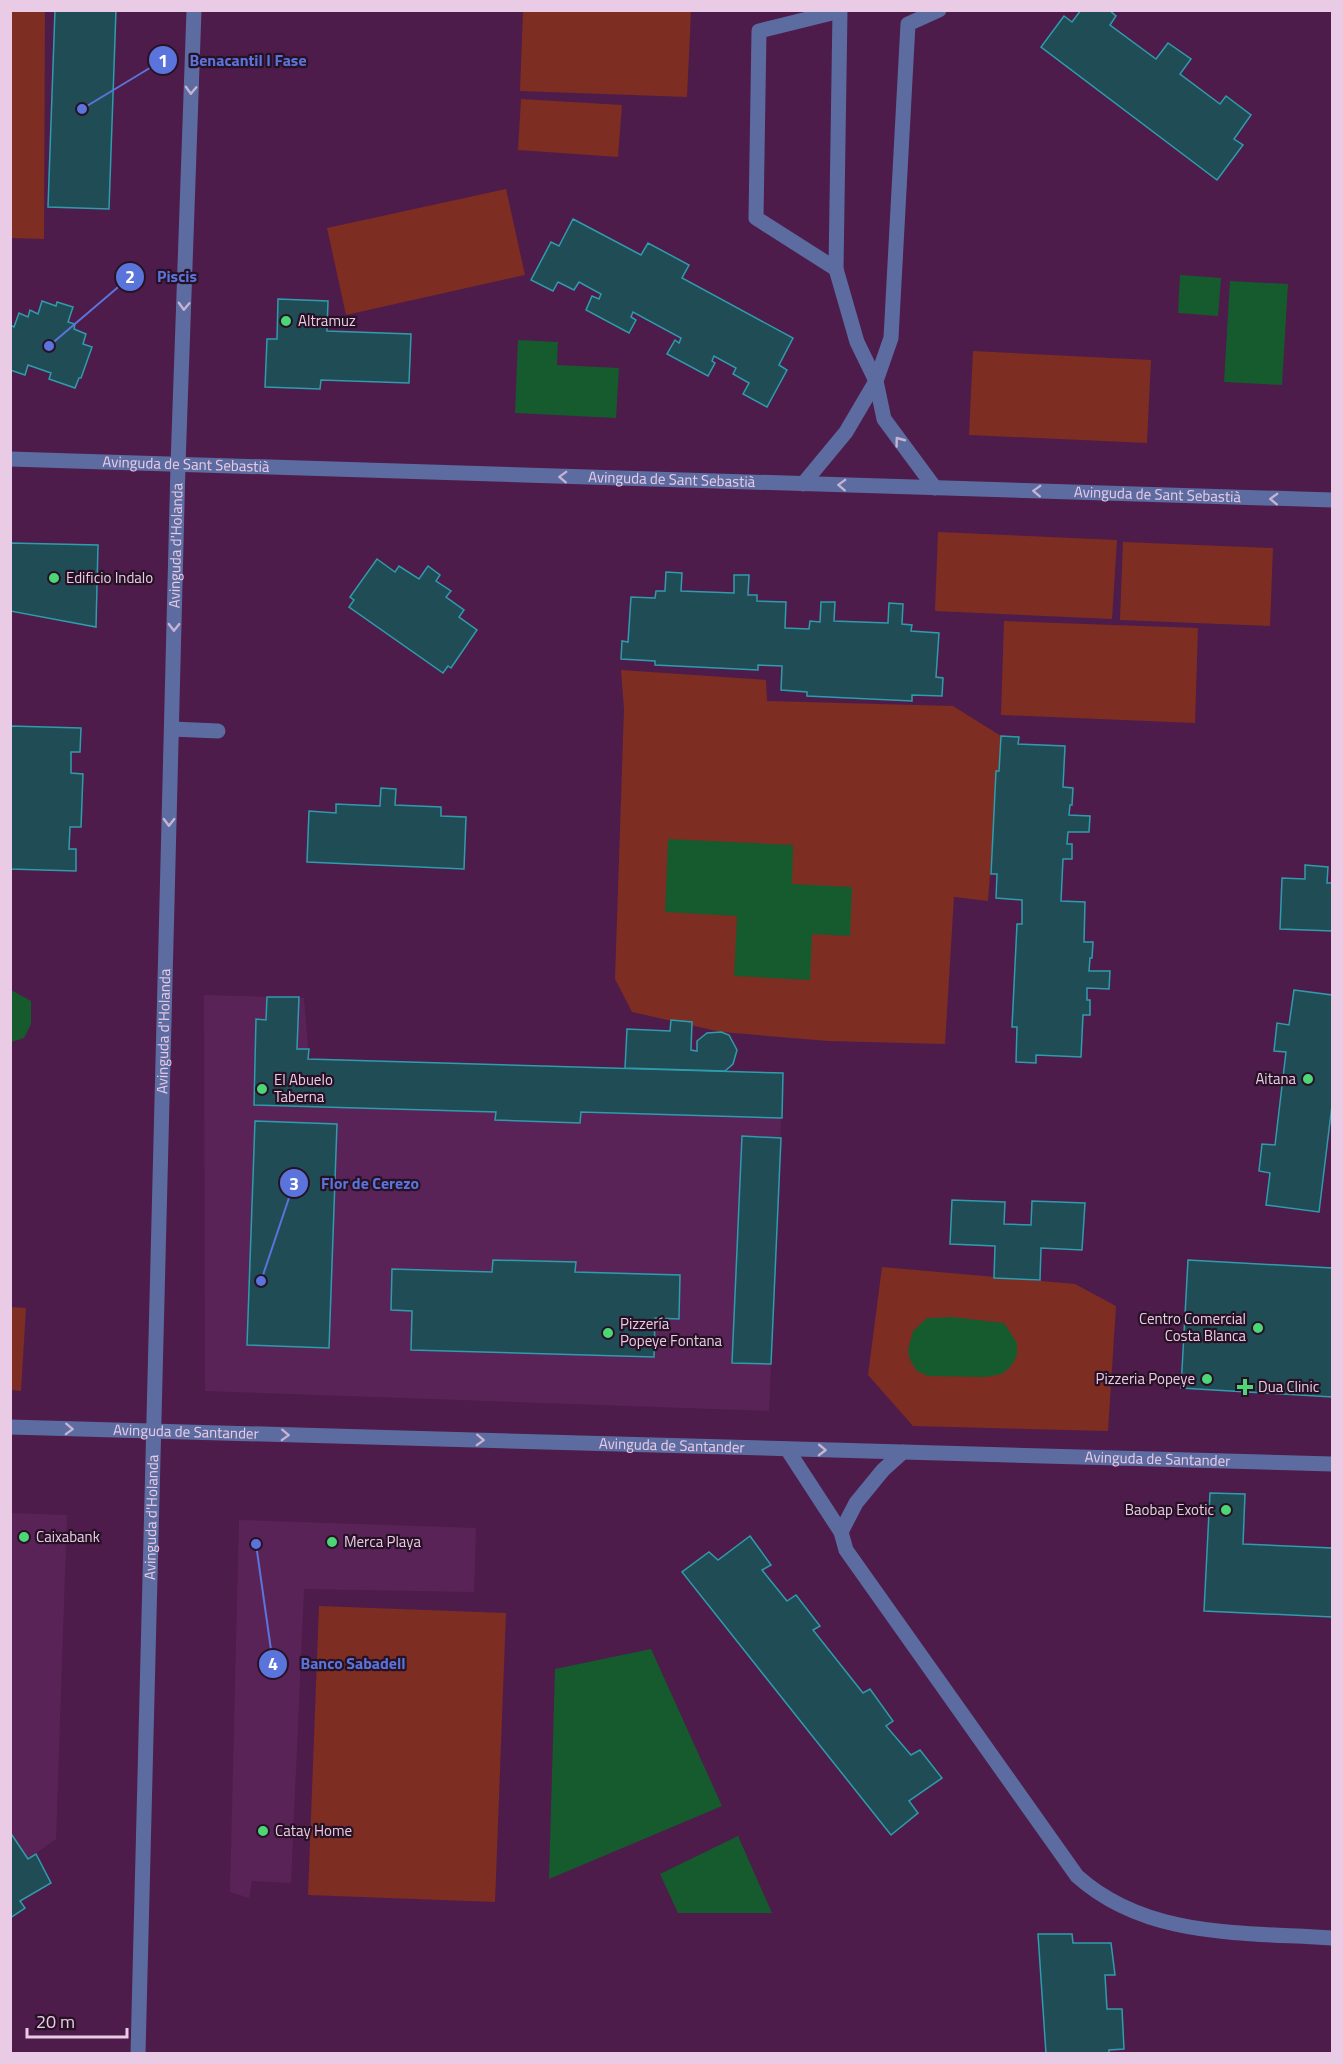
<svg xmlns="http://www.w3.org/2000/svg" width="1343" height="2064" font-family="'Titillium Web',sans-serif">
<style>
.built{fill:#5a2357}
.green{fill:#7e2d22}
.water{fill:#165b2d}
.building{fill:#204d55;stroke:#2f9cad;stroke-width:1.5}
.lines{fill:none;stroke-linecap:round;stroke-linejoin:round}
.minor{stroke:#5c6ca0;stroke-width:15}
.oneway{stroke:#c6b3d4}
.poi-dot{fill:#4cd676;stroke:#271225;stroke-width:2}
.labels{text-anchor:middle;stroke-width:4.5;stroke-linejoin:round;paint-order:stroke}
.poi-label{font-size:15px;fill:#eacbe6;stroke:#271225;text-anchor:start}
.street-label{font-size:15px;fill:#eacbe6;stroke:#271225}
.leader{fill:none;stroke:#5a74dc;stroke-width:2}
.callout-dot{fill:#5a74dc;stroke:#271225;stroke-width:2}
.mark-label{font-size:18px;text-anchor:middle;font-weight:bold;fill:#fff}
.callout-label{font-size:16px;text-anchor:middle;font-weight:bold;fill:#5a74dc;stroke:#271225;stroke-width:4.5;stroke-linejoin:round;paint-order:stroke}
</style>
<rect width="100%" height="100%" fill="#4d1c4a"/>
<g class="built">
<path d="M 204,995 L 304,998 L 309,1059 L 783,1073 L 769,1411 L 205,1391 Z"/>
<path d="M 11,1513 L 67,1515 L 56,1839 L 28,1859 L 11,1832 Z"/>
<path d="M 239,1520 L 476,1528 L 474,1592 L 304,1589 L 291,1883 L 252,1881 L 249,1898 L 230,1892 Z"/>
</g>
<g class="green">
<path d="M 11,10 L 45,11 L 44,239 L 11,238 Z"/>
<path d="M 523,11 L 691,11 L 687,97 L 520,91 Z"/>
<path d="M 521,99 L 622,105 L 618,157 L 518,150 Z"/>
<path d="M 506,189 L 525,275 L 346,315 L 327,228 Z"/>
<path d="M 973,351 L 1151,360 L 1147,443 L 969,435 Z"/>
<path d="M 938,532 L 1117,540 L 1112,619 L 935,611 Z"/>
<path d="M 1123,542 L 1273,548 L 1270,626 L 1120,620 Z"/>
<path d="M 1004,621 L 1198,628 L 1195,723 L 1001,715 Z"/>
<path d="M 621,670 L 766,680 L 767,701 L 953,706 L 1001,736 L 988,901 L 954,897 L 945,1044 L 828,1041 L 721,1032 L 632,1012 L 615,979 L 624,709 Z"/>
<path d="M 882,1267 L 1075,1284 L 1116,1306 L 1108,1431 L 913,1426 L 868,1375 Z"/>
<path d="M 11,1307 L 26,1308 L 21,1391 L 11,1390 Z"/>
<path d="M 319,1606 L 506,1613 L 495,1902 L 308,1895 Z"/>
</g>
<g class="water">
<path d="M 1180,275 L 1221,278 L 1218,316 L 1178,313 Z"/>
<path d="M 1230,281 L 1288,284 L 1282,385 L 1224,382 Z"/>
<path d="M 518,340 L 558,342 L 557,365 L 619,368 L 616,418 L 515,413 Z"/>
<path d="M 668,839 L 793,845 L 792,884 L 852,887 L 850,936 L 812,934 L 810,980 L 734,976 L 737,916 L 665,912 Z"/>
<path d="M 11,990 L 31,1001 L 31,1024 L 24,1038 L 11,1042 Z"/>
<path d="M 952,1317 L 1004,1323 L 1017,1343 L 1017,1355 L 1012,1365 L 1002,1374 L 985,1377 L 928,1376 L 917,1371 L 910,1360 L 908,1350 L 913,1331 L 927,1318 Z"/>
<path d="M 651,1649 L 722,1806 L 549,1879 L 555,1669 Z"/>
<path d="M 738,1836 L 772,1913 L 678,1913 L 660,1874 Z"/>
</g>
<g class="building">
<path d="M 55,10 L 116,10 L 109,209 L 48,207 Z"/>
<path d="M 1081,10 L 1109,10 L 1116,16 L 1110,25 L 1156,59 L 1168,43 L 1191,59 L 1180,74 L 1220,104 L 1226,96 L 1251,115 L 1234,139 L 1243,145 L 1217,180 L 1041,47 L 1064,16 L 1072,22 Z"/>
<path d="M 573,219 L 641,255 L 648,243 L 689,265 L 682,278 L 793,338 L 779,365 L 787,370 L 767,407 L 743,394 L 749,383 L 733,374 L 736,368 L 714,356 L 712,361 L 715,363 L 708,376 L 667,354 L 675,340 L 679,343 L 681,338 L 633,312 L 631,317 L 636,320 L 629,333 L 586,310 L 592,296 L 599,299 L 601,294 L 579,282 L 574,290 L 558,282 L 553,291 L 531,280 L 551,242 L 559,246 Z"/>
<path d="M 278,299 L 328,301 L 327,331 L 411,334 L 409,383 L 321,380 L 320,389 L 265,387 L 267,339 L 277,339 Z"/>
<path d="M 42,301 L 56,306 L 57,302 L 73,307 L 68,322 L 75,324 L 74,329 L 86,334 L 83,344 L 92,347 L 81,378 L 79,378 L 75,388 L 49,379 L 51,373 L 28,365 L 25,375 L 10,370 L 10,325 L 14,327 L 19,313 L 28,317 L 30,310 L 38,314 Z"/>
<path d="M 10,543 L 98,545 L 96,627 L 10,611 Z"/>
<path d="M 377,559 L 395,572 L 399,566 L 419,579 L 428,566 L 440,575 L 436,581 L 451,591 L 446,597 L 464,610 L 459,617 L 477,630 L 451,668 L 448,666 L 443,673 L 349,607 L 354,600 L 350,597 Z"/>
<path d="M 666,572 L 682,573 L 681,591 L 734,593 L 734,575 L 749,575 L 748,595 L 757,595 L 757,601 L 786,602 L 785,628 L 809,629 L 810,621 L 820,622 L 821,602 L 835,602 L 834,621 L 888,623 L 889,603 L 903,604 L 902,624 L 912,625 L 911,631 L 939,633 L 936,677 L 943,678 L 942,696 L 912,695 L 912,701 L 807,696 L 807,692 L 781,690 L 782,666 L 758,665 L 758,670 L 655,665 L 655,661 L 621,659 L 622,641 L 628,642 L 631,597 L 655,598 L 656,591 L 665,591 Z"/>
<path d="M 10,726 L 81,728 L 80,752 L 71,752 L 71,773 L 83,774 L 81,827 L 70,827 L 69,849 L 76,849 L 76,871 L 10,869 Z"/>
<path d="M 1001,736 L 1019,737 L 1018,744 L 1065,746 L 1063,787 L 1073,788 L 1072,805 L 1070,805 L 1069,815 L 1090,816 L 1089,832 L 1068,832 L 1067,844 L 1072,844 L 1072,859 L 1063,859 L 1061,901 L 1085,902 L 1084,942 L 1093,942 L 1092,958 L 1090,958 L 1089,971 L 1110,971 L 1109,989 L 1087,988 L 1087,1000 L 1090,1000 L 1090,1015 L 1083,1015 L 1081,1057 L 1036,1055 L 1036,1063 L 1016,1062 L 1017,1027 L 1012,1027 L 1017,924 L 1022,924 L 1022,900 L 996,898 L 997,874 L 991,874 L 996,771 L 999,771 Z"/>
<path d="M 381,788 L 396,789 L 395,805 L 441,807 L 441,816 L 466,817 L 464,869 L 307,862 L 309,811 L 336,813 L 336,804 L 380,806 Z"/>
<path d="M 1305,865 L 1328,867 L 1327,883 L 1332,883 L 1332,931 L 1280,929 L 1282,878 L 1305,879 Z"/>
<path d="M 1294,990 L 1332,995 L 1332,1105 L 1319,1212 L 1266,1205 L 1270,1173 L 1259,1171 L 1262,1144 L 1275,1145 L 1286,1052 L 1274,1051 L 1277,1023 L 1289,1025 Z"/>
<path d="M 267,997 L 299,997 L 297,1049 L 309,1049 L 308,1059 L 783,1073 L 782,1118 L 581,1112 L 580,1123 L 495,1120 L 496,1112 L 254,1105 L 256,1019 L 266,1020 Z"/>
<path d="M 671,1020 L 692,1022 L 691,1050 L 697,1051 L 697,1041 L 707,1033 L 721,1032 L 729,1035 L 737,1050 L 733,1064 L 725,1071 L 625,1068 L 627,1029 L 670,1031 Z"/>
<path d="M 255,1121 L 337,1124 L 329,1348 L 247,1345 Z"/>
<path d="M 742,1136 L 781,1138 L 771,1364 L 732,1363 Z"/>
<path d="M 952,1200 L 1005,1202 L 1004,1224 L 1031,1225 L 1032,1201 L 1085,1203 L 1082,1250 L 1041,1248 L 1040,1280 L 994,1278 L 995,1246 L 950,1244 Z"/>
<path d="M 493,1260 L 576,1262 L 575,1272 L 680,1275 L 679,1319 L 655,1318 L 654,1357 L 411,1350 L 412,1311 L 391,1310 L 392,1269 L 492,1272 Z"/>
<path d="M 1188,1260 L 1332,1268 L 1332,1397 L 1181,1388 Z"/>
<path d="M 1210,1493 L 1245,1494 L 1243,1544 L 1332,1548 L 1332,1617 L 1204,1611 Z"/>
<path d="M 750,1536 L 771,1565 L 762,1570 L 787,1601 L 796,1595 L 820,1626 L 813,1630 L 863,1693 L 870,1689 L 893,1721 L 886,1726 L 911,1755 L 920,1750 L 942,1778 L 909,1801 L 918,1813 L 891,1835 L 682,1572 L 709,1552 L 718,1560 Z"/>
<path d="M 10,1832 L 28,1859 L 36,1854 L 51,1883 L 20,1901 L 25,1908 L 10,1918 Z"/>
<path d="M 1038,1934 L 1072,1934 L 1073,1943 L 1111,1943 L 1115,1975 L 1105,1975 L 1107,2009 L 1122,2009 L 1124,2049 L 1109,2050 L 1109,2054 L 1046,2054 Z"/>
</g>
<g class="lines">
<g class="minor">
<path d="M 840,11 L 836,269 L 756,218 L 759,31 Z"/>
<path d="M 836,269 L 857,342 L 876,381 L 884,419 L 935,488"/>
<path id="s1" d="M 10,459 L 1332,500"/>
<path d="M 803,484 L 846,432 L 876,381 L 891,338 L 908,24 L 939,10"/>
<path d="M 172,729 L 218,731"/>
<path id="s2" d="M 10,1427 L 1332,1464"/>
<path d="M 787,1449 L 841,1532"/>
<path d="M 903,1452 L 883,1470 L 856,1503 L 841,1532 L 846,1550 L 1077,1876 C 1147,1939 1244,1932 1332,1938"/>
<path id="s3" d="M 138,2054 L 178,465 L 194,10"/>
</g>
</g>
<defs><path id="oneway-chevron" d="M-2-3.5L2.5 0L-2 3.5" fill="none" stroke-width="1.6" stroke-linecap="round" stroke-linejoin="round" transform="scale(1.5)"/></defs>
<g class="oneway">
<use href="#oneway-chevron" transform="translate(191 90) rotate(92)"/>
<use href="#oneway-chevron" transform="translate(184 306) rotate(92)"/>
<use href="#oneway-chevron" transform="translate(899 441) rotate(-127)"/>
<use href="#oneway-chevron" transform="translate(563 477) rotate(-178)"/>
<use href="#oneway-chevron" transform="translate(842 485) rotate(-178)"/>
<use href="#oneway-chevron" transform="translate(1037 491) rotate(-178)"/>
<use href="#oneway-chevron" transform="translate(1274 499) rotate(-178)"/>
<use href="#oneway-chevron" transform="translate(174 627) rotate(91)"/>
<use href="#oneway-chevron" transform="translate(169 822) rotate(91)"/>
<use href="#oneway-chevron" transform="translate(69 1429) rotate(2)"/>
<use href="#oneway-chevron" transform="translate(285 1435) rotate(2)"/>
<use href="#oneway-chevron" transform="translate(480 1440) rotate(2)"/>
<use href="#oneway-chevron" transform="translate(822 1450) rotate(1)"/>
</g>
<g class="poi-dot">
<circle cx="286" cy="321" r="6"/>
<circle cx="54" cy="578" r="6"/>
<circle cx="1308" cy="1079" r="6"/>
<circle cx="262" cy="1089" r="6"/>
<circle cx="1258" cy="1328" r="6"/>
<circle cx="608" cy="1333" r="6"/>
<circle cx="1207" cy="1379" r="6"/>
<path d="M1242 1378h6v6h6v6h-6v6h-6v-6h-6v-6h6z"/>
<circle cx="1226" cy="1510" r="6"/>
<circle cx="24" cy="1537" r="6"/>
<circle cx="332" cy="1542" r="6"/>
<circle cx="263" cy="1831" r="6"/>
</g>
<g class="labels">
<g class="poi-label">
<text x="298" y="326">Altramuz</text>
<text x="66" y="583">Edificio Indalo</text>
<text x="1296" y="1084" text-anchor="end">Aitana</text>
<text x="274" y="1085">El Abuelo<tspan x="274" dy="17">Taberna</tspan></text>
<text x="1246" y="1324" text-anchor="end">Centro Comercial<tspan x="1246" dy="17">Costa Blanca</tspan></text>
<text x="620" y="1329">Pizzería<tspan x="620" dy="17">Popeye Fontana</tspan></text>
<text x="1195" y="1384" text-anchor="end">Pizzeria Popeye</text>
<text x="1258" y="1392">Dua Clinic</text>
<text x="1214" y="1515" text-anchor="end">Baobap Exotic</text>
<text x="36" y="1542">Caixabank</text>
<text x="344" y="1547">Merca Playa</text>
<text x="275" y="1836">Catay Home</text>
</g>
<g class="street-label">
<text dy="5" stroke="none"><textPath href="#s1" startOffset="176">Avinguda de Sant Sebastià</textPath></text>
<text dy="5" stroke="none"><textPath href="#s1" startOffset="662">Avinguda de Sant Sebastià</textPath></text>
<text dy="5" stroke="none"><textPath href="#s1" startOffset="1148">Avinguda de Sant Sebastià</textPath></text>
<text dy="5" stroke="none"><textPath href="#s3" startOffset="1509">Avinguda d'Holanda</textPath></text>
<text dy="5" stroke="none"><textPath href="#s3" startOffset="1023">Avinguda d'Holanda</textPath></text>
<text dy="5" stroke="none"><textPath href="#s2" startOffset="176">Avinguda de Santander</textPath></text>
<text dy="5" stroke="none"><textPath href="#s2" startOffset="662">Avinguda de Santander</textPath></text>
<text dy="5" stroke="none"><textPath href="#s2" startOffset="1148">Avinguda de Santander</textPath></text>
<text dy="5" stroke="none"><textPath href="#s3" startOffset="537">Avinguda d'Holanda</textPath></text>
</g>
</g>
<path class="leader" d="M82 109L163 60M49 346L130 277M261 1281L294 1183M256 1544L273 1664"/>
<g class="callout-dot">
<circle cx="82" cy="109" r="6"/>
<circle cx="49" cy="346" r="6"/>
<circle cx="261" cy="1281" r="6"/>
<circle cx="256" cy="1544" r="6"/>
<circle cx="163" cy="60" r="15"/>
<circle cx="130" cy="277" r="15"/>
<circle cx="294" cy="1183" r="15"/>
<circle cx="273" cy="1664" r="15"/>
</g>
<g class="mark-label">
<text x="163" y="67">1</text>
<text x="130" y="283">2</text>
<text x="294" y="1190">3</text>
<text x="273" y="1670">4</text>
</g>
<g class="callout-label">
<text x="248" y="66">Benacantil I Fase</text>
<text x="177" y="282">Piscis</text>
<text x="370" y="1189">Flor de Cerezo</text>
<text x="353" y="1669">Banco Sabadell</text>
</g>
<rect width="1343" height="2064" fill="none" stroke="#eacbe6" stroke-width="24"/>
<path d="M27 2028v9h100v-9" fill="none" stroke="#eacbe6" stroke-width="3"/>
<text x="36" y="2028" font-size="18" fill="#eacbe6" stroke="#271225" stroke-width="4.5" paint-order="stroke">20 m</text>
</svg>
